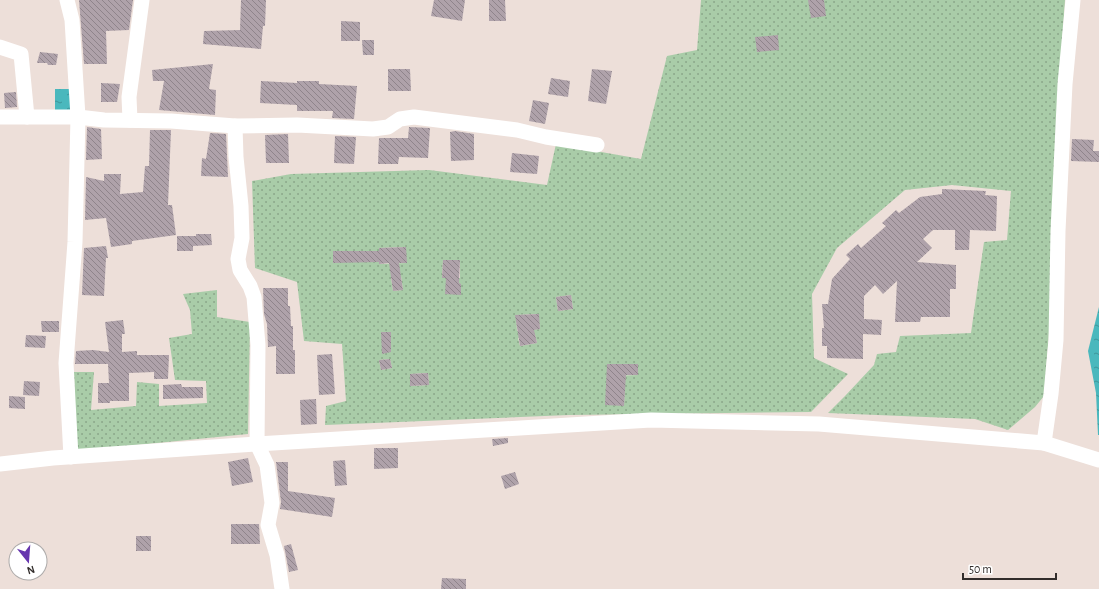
<svg xmlns="http://www.w3.org/2000/svg" width="1099" height="589" font-family="'Alegreya Sans',sans-serif">
<style>
.green{fill:url(#green-dots);fill-rule:evenodd}
.water{fill:url(#water-ripples)}
.building{fill:url(#building-back-hatch)}
.lines{fill:none;stroke-linecap:round;stroke-linejoin:round}
.minor{stroke:#fff;stroke-width:15}
</style>
<defs>
<pattern id="green-dots" width="8" height="8" patternUnits="userSpaceOnUse"><rect width="8" height="8" fill="#a9cca8"/><path d="M2 2h.1M6 6h.1" fill="none" stroke="#8aa689" stroke-width="1.8" stroke-linecap="round"/></pattern>
<pattern id="water-ripples" width="26" height="14" patternUnits="userSpaceOnUse"><rect width="26" height="14" fill="#4ab8bd"/><path d="M2 4q2-2 4 0t4 0M15 11q2-2 4 0t4 0" fill="none" stroke="#3e969a"/></pattern>
<pattern id="building-back-hatch" width="6" height="6" patternUnits="userSpaceOnUse"><rect width="6" height="6" fill="#afa2aa"/><path d="M-1 5l2 2M0 0l6 6M5-1l2 2" fill="none" stroke="#8f848b"/></pattern>
</defs>
<rect width="100%" height="100%" fill="#eddfd9"/>
<g class="green">
<path d="M 701,0 L 1065,0 L 1056,133 L 1049,333 L 1044,396 L 1035,407 L 1008,430 L 975,419 L 828,413 L 845,396 L 874,365 L 877,354 L 896,352 L 900,336 L 971,333 L 984,242 L 1007,240 L 1011,191 L 952,185 L 905,190 L 837,248 L 812,294 L 814,358 L 848,374 L 811,412 L 569,415 L 325,425 L 326,406 L 346,401 L 342,344 L 304,341 L 297,282 L 255,268 L 252,181 L 291,174 L 429,170 L 547,185 L 556,144 L 641,159 L 667,56 L 697,50 ZM 406,247 L 406,263 L 379,264 L 379,248 ZM 333,251 L 361,251 L 361,262 L 333,262 ZM 443,260 L 460,260 L 460,278 L 442,278 ZM 401,276 L 403,290 L 393,291 L 391,278 ZM 571,295 L 573,309 L 558,311 L 556,297 ZM 538,314 L 540,329 L 517,331 L 516,315 ZM 535,335 L 537,343 L 520,346 L 518,338 ZM 390,359 L 392,368 L 381,370 L 379,360 ZM 607,364 L 638,364 L 638,375 L 607,376 ZM 428,373 L 429,385 L 410,386 L 410,374 ZM 625,380 L 624,405 L 606,405 Z"/>
<path d="M 217,290 L 217,317 L 250,322 L 248,434 L 76,451 L 74,372 L 94,372 L 91,410 L 136,406 L 137,382 L 159,384 L 159,406 L 207,403 L 206,381 L 175,380 L 169,338 L 192,334 L 190,310 L 183,294 Z"/>
</g>
<g class="water">
<path d="M 55,89 L 70,89 L 71,112 L 55,113 Z"/>
<path d="M 1099,307 L 1099,435 L 1098,435 L 1096,393 L 1088,351 Z"/>
</g>
<g class="building">
<path d="M 79,0 L 133,0 L 129,30 L 106,31 L 107,64 L 84,64 Z"/>
<path d="M 241,0 L 266,0 L 265,26 L 263,26 L 261,49 L 203,44 L 204,31 L 240,30 Z"/>
<path d="M 434,0 L 465,0 L 462,21 L 431,16 Z"/>
<path d="M 489,0 L 505,0 L 506,21 L 489,21 Z"/>
<path d="M 808,0 L 824,0 L 826,16 L 811,18 Z"/>
<path d="M 341,21 L 360,22 L 360,41 L 341,41 Z"/>
<path d="M 778,35 L 779,50 L 757,52 L 755,37 Z"/>
<path d="M 362,40 L 374,40 L 374,55 L 363,55 Z"/>
<path d="M 40,52 L 58,54 L 56,65 L 48,65 L 47,63 L 37,63 Z"/>
<path d="M 213,64 L 209,89 L 216,90 L 215,115 L 159,110 L 164,81 L 153,81 L 152,70 Z"/>
<path d="M 388,69 L 410,69 L 411,91 L 388,91 Z"/>
<path d="M 592,69 L 612,71 L 606,104 L 588,101 Z"/>
<path d="M 551,78 L 570,81 L 568,97 L 548,94 Z"/>
<path d="M 261,81 L 297,83 L 297,81 L 319,81 L 319,84 L 357,86 L 354,119 L 332,118 L 333,111 L 297,111 L 297,105 L 260,103 Z"/>
<path d="M 101,83 L 120,84 L 117,102 L 101,102 Z"/>
<path d="M 16,92 L 17,107 L 5,108 L 4,93 Z"/>
<path d="M 533,100 L 549,103 L 545,124 L 529,121 Z"/>
<path d="M 87,127 L 101,129 L 102,159 L 86,160 Z"/>
<path d="M 409,127 L 430,128 L 428,158 L 399,157 L 398,164 L 378,164 L 379,138 L 408,138 Z"/>
<path d="M 150,130 L 171,130 L 168,205 L 172,205 L 176,235 L 132,241 L 132,244 L 111,247 L 106,218 L 85,220 L 86,177 L 104,181 L 104,174 L 121,174 L 120,194 L 143,192 L 145,166 L 149,166 Z"/>
<path d="M 455,131 L 474,134 L 474,160 L 451,161 L 450,132 Z"/>
<path d="M 210,133 L 226,134 L 228,177 L 201,176 L 202,158 L 206,159 Z"/>
<path d="M 288,134 L 289,163 L 266,163 L 265,135 Z"/>
<path d="M 335,136 L 356,137 L 354,164 L 334,163 Z"/>
<path d="M 1072,139 L 1094,140 L 1093,151 L 1099,151 L 1099,162 L 1071,161 Z"/>
<path d="M 512,153 L 539,156 L 537,174 L 510,172 Z"/>
<path d="M 942,189 L 986,191 L 985,195 L 997,196 L 996,231 L 970,230 L 969,250 L 955,250 L 955,230 L 933,230 L 923,239 L 932,248 L 917,262 L 956,265 L 956,289 L 950,289 L 950,317 L 921,317 L 920,322 L 895,322 L 897,281 L 883,294 L 875,285 L 864,296 L 864,319 L 882,320 L 881,335 L 863,334 L 863,359 L 827,358 L 827,346 L 822,346 L 822,328 L 824,328 L 822,304 L 828,304 L 832,279 L 850,259 L 846,255 L 858,244 L 861,248 L 886,226 L 882,223 L 896,210 L 899,213 L 920,197 L 942,194 Z"/>
<path d="M 196,234 L 211,234 L 212,245 L 193,246 L 193,251 L 177,251 L 177,236 L 196,236 Z"/>
<path d="M 106,246 L 108,258 L 106,258 L 104,296 L 82,295 L 84,248 Z"/>
<path d="M 406,247 L 407,263 L 399,263 L 403,290 L 393,291 L 389,263 L 379,264 L 379,262 L 333,263 L 333,251 L 379,251 L 379,248 Z"/>
<path d="M 443,260 L 460,260 L 459,283 L 461,284 L 461,295 L 445,294 L 446,278 L 442,278 Z"/>
<path d="M 263,288 L 288,288 L 288,306 L 290,306 L 291,326 L 293,326 L 293,350 L 295,350 L 295,374 L 276,374 L 276,346 L 268,347 L 267,324 L 264,314 Z"/>
<path d="M 571,295 L 573,309 L 558,311 L 556,297 Z"/>
<path d="M 539,314 L 540,329 L 534,330 L 537,343 L 520,346 L 515,315 Z"/>
<path d="M 123,320 L 125,334 L 122,334 L 122,352 L 137,351 L 137,355 L 169,355 L 168,379 L 154,379 L 154,372 L 129,373 L 129,401 L 110,401 L 110,403 L 98,403 L 98,383 L 109,383 L 108,364 L 75,364 L 76,351 L 93,350 L 109,352 L 105,322 Z"/>
<path d="M 41,321 L 59,321 L 59,332 L 42,332 Z"/>
<path d="M 381,332 L 391,332 L 391,352 L 382,354 Z"/>
<path d="M 26,335 L 46,336 L 45,348 L 25,347 Z"/>
<path d="M 332,354 L 335,394 L 319,395 L 317,355 Z"/>
<path d="M 390,359 L 392,368 L 381,370 L 379,360 Z"/>
<path d="M 607,364 L 638,364 L 638,375 L 626,375 L 624,406 L 605,405 Z"/>
<path d="M 428,373 L 429,385 L 410,386 L 410,374 Z"/>
<path d="M 24,381 L 40,382 L 39,396 L 23,395 Z"/>
<path d="M 181,384 L 182,387 L 203,387 L 203,398 L 163,399 L 163,385 Z"/>
<path d="M 9,396 L 25,397 L 25,409 L 9,408 Z"/>
<path d="M 316,399 L 317,424 L 301,425 L 300,400 Z"/>
<path d="M 508,438 L 508,443 L 493,446 L 492,439 Z"/>
<path d="M 374,448 L 398,448 L 398,468 L 374,469 Z"/>
<path d="M 248,458 L 253,482 L 232,486 L 228,462 Z"/>
<path d="M 345,460 L 347,485 L 335,486 L 333,461 Z"/>
<path d="M 276,462 L 288,462 L 288,491 L 335,498 L 332,517 L 280,509 L 281,502 Z"/>
<path d="M 515,472 L 519,484 L 505,489 L 501,476 Z"/>
<path d="M 231,524 L 259,524 L 260,544 L 231,544 Z"/>
<rect x="136" y="536" width="15" height="15"/>
<path d="M 291,544 L 298,570 L 289,572 L 284,546 Z"/>
<path d="M 442,578 L 466,579 L 466,589 L 441,589 Z"/>
</g>
<g class="lines">
<g class="minor">
<path d="M 0,47 L 21,54 L 27,117"/>
<path d="M 0,117 L 78,117 L 72,20 L 67,0"/>
<path d="M 130,120 L 129,97 L 142,0"/>
<path d="M 235,126 L 236,157 L 241,206 L 242,238 L 238,259 L 240,270 L 250,286 L 254,297 L 258,345 L 257,444 L 267,465 L 272,503 L 268,525 L 277,555 L 282,589"/>
<path d="M 1044,443 L 1099,460"/>
<path d="M 71,457 L 66,363 L 75,242 L 78,117 L 104,120 L 171,121 L 235,126 L 297,125 L 373,129 L 388,127 L 400,119 L 414,117 L 517,130 L 546,137 L 597,145"/>
<path d="M 0,464 L 53,458 L 257,444 L 651,420 L 819,424 L 1044,443 L 1051,394 L 1056,340 L 1058,231 L 1065,84 L 1073,0"/>
</g>
</g>
<g transform="translate(28 561) rotate(163)"><circle r="19" fill="#ffffff" stroke="#adabaa"/>
<path d="M0-3L7 15L0 10L-7 15Z" fill="#6636ae"/>
<text y="-6" font-size="11" font-weight="bold" text-anchor="middle" fill="#322d2b">N</text>
</g>
<path d="M963 573v6h93v-6" fill="none" stroke="#322d2b" stroke-width="2"/>
<text x="969" y="573" font-size="12" fill="#322d2b" stroke="#ffffff" stroke-width="3" paint-order="stroke">50 m</text>
</svg>
